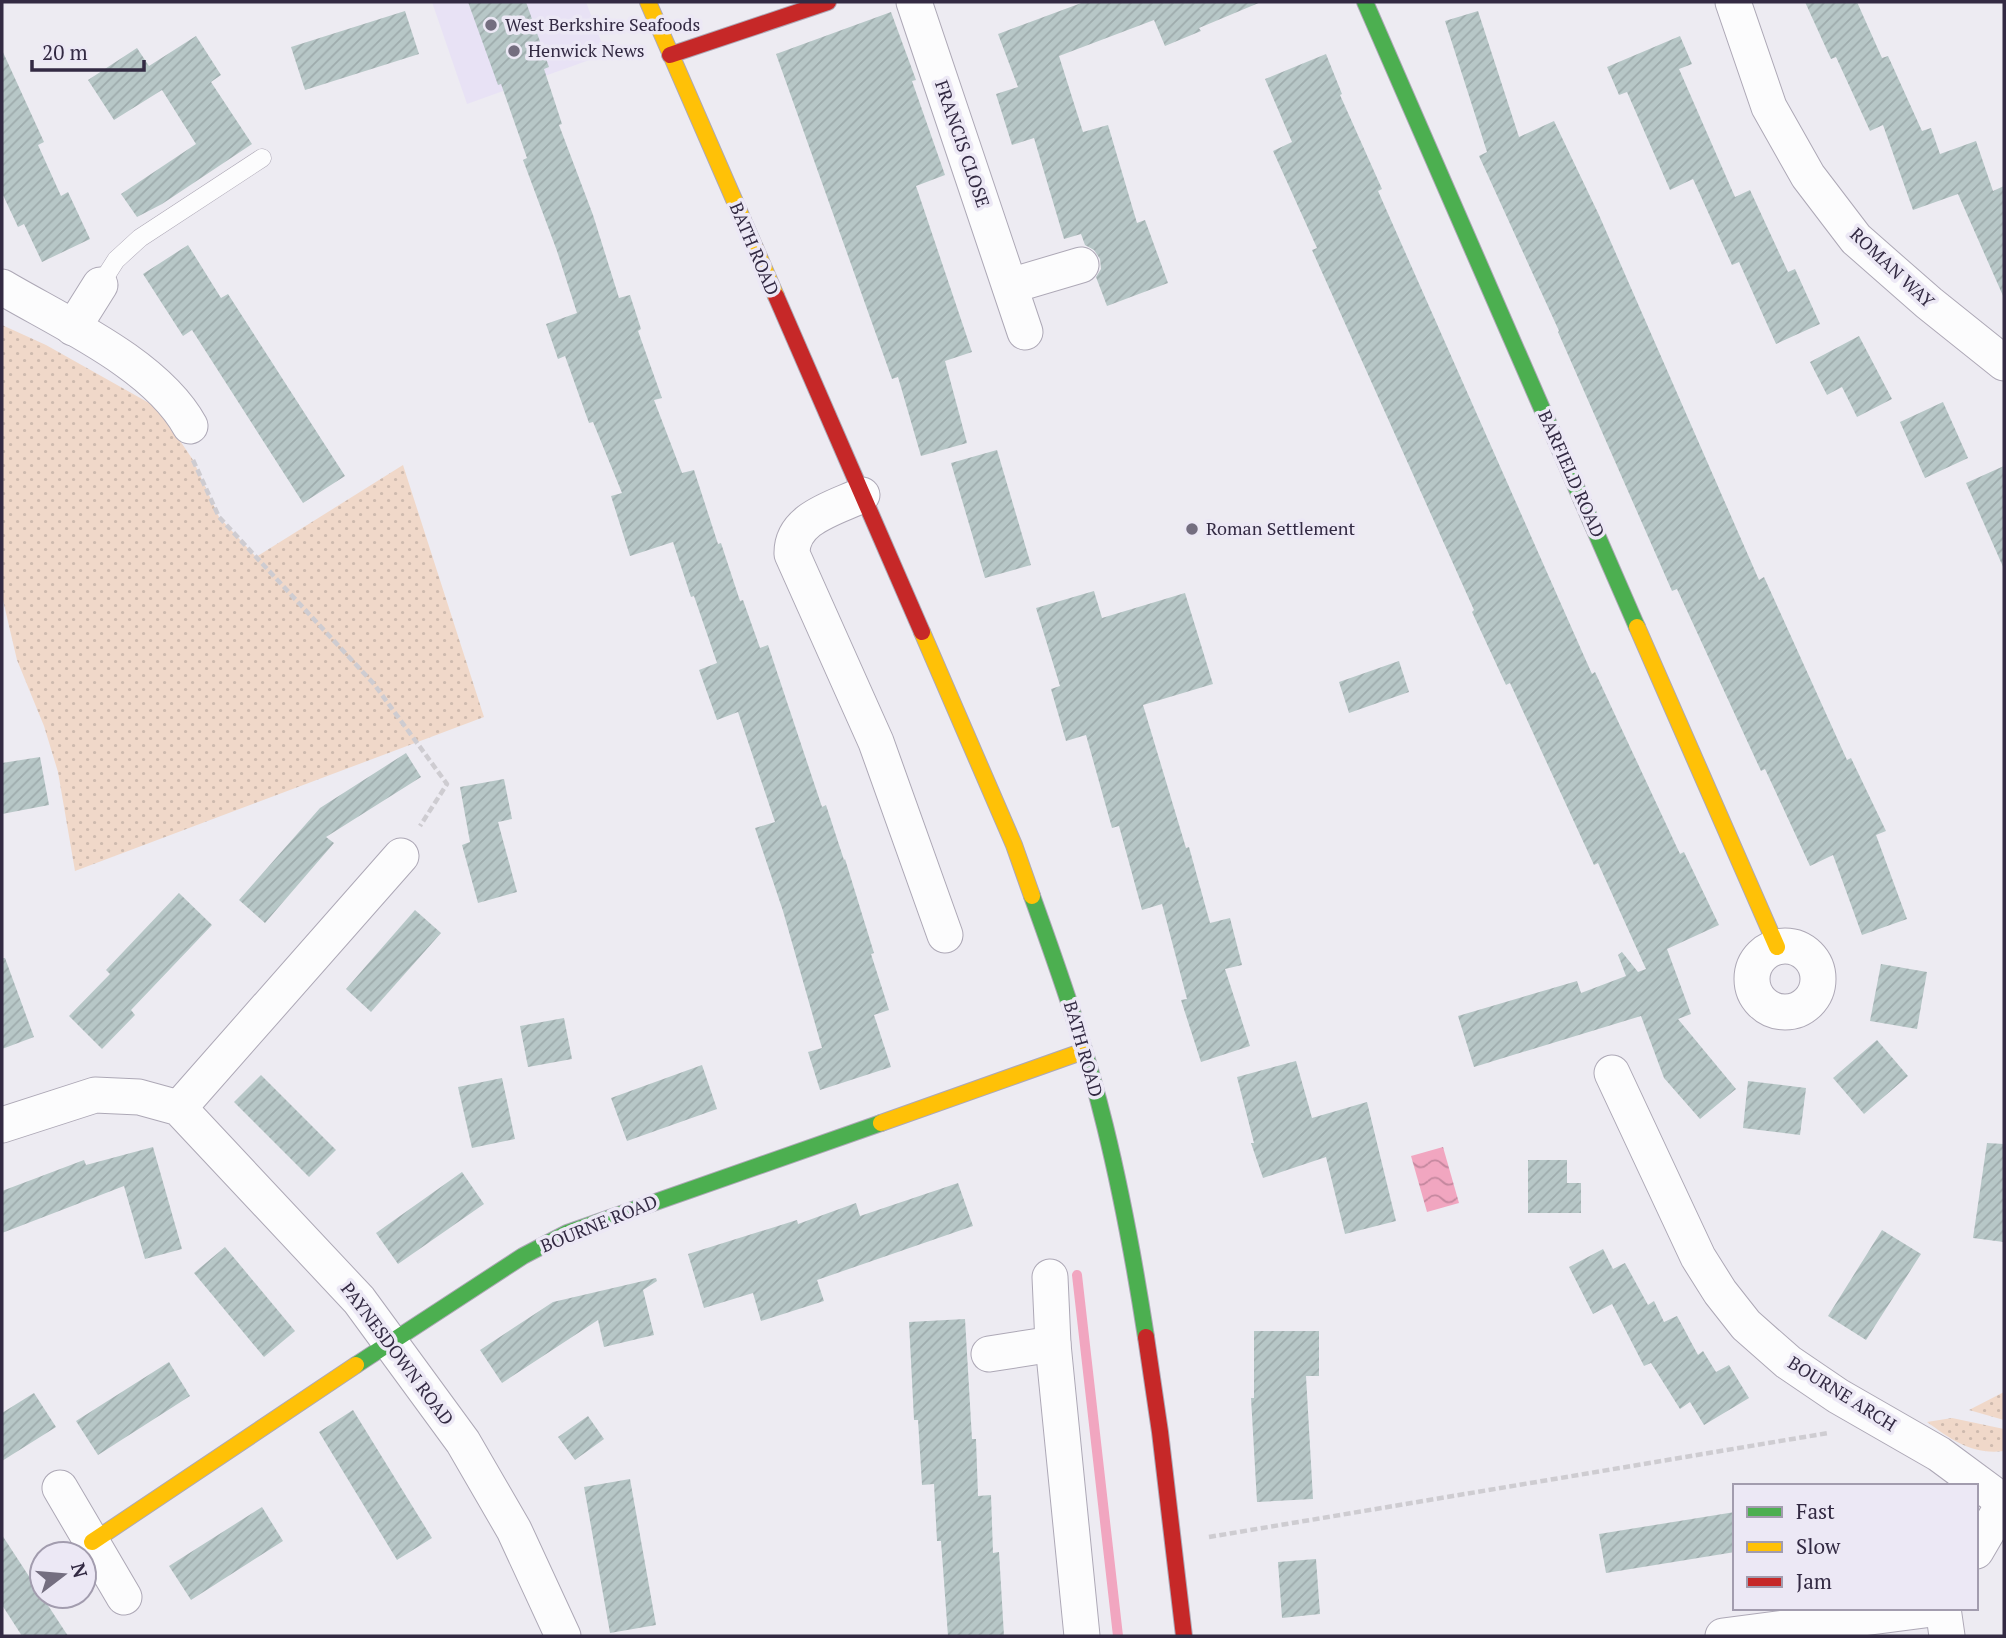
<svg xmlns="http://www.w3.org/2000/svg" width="2006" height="1638" font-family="'PT Serif',serif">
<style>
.built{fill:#e8e2f5}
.grass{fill:url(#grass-dots)}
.water{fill:url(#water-waves)}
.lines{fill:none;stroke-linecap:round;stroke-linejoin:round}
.stream{stroke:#f1a6c0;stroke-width:10}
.building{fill:url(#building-hatch)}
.lane-casing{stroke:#ada8b6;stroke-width:19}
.street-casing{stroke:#ada8b6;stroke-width:37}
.fast-casing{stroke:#ada8b6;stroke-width:18}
.slow-casing{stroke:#ada8b6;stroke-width:18}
.jam-casing{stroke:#ada8b6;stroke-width:18}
.path{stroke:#ceccd1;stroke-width:4.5;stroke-dasharray:7 3.5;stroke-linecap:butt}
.lane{stroke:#fcfcfd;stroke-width:18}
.street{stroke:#fcfcfd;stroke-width:35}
.fast{stroke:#4caf50;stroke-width:16}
.slow{stroke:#ffc107;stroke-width:16}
.jam{stroke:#c62828;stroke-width:16}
.poi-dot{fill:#746e80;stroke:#ece8f5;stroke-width:2.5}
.labels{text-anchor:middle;stroke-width:7;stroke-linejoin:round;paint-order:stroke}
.poi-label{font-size:18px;fill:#332a43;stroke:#ece8f5;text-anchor:start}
.street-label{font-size:18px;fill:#332a43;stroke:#ece8f5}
</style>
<defs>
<pattern id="grass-dots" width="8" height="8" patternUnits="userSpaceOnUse" patternTransform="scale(1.75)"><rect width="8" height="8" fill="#f0d8c9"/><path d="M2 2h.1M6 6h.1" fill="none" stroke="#cebaae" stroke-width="1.8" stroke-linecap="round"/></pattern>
<pattern id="water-waves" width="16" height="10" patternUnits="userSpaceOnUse" patternTransform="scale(1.75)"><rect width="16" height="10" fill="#f1a6c0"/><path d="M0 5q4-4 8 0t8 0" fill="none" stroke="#c4879e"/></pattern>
<pattern id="building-hatch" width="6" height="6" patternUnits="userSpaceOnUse" patternTransform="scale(1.75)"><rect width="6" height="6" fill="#b7c7c7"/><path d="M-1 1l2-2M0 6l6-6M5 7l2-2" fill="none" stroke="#9eabac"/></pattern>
</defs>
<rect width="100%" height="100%" fill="#edebf2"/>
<path class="built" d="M 432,2 L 586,2 L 606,54 L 467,104 Z"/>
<g class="grass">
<path d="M 2,325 L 46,345 L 158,408 L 193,460 L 219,517 L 256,557 L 403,465 L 484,717 L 75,871 L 58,772 L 44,726 L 17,660 L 2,596 Z"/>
<path d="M 2004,1392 L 2004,1420 L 1969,1410 Z"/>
<path d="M 1952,1418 L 2004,1429 L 2004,1451 C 1972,1455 1952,1440 1927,1422 Z"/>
</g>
<path class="water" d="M 1443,1147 L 1459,1203 L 1427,1212 L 1411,1156 Z"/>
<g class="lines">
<path class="stream" d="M 1077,1275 L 1118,1636"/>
</g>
<g class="building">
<path d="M 468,2 L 526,2 L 549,67 L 544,69 L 562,124 L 559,125 L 593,215 L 619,298 L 630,295 L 641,329 L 638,331 L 662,398 L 654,400 L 682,473 L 694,470 L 718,544 L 721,543 L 740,601 L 743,600 L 760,648 L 768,645 L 822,807 L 826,805 L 844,860 L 845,859 L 874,953 L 871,954 L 889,1010 L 874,1015 L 891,1067 L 820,1090 L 808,1052 L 822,1048 L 783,911 L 755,828 L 775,822 L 738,712 L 717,720 L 699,670 L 717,663 L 694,596 L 691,597 L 673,542 L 630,556 L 611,496 L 622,493 L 593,422 L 589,423 L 565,356 L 558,359 L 546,324 L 577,313 L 557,251 L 523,160 L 527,158 L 501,84 L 498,85 Z"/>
<path d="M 1084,2 L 1261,2 L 1199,28 L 1201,31 L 1165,46 L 1154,20 L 1059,56 L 1083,132 L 1108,125 L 1137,223 L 1145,220 L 1168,283 L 1107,306 L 1096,277 L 1101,269 L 1100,259 L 1094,250 L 1085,245 L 1081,234 L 1064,239 L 1034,138 L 1012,145 L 996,94 L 1018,87 L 998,34 Z"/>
<path d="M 1805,2 L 1857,2 L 1882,58 L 1888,56 L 1922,131 L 1931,128 L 1940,154 L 1976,141 L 1993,191 L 2004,186 L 2004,298 L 1958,194 L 1913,210 L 1883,125 L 1870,131 L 1836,57 L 1831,59 Z"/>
<path d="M 405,11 L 419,54 L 305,90 L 291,47 Z"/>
<path d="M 1478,11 L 1519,137 L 1554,121 L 1599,215 L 1759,580 L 1764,577 L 1847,760 L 1851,758 L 1886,831 L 1876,835 L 1907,919 L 1862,935 L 1833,855 L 1810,866 L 1765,769 L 1761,771 L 1677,589 L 1672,591 L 1558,332 L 1559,331 L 1479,156 L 1487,152 L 1445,21 Z"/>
<path d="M 891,12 L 916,80 L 912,81 L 945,175 L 916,186 L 972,352 L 945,361 L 967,443 L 921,456 L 898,377 L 892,379 L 776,54 Z"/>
<path d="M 196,36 L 221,75 L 211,82 L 252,144 L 162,204 L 137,217 L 121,194 L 196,144 L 162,90 L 114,120 L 88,80 L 137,48 L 149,66 Z"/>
<path d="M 1680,36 L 1692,64 L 1679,69 L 1735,197 L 1750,190 L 1788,272 L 1795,269 L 1820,324 L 1776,344 L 1739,262 L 1732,265 L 1693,179 L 1670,190 L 1627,92 L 1619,95 L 1607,67 Z"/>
<path d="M 2,50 L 44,142 L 38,145 L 61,196 L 68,192 L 90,239 L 42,262 L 24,224 L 18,227 L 2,193 Z"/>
<path d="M 1326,54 L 1342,94 L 1340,95 L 1382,189 L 1378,191 L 1592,674 L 1595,672 L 1680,854 L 1684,852 L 1719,925 L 1667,949 L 1691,1014 L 1678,1019 L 1736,1089 L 1700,1119 L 1664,1078 L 1641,1016 L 1474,1067 L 1458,1016 L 1577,981 L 1581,993 L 1626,976 L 1618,955 L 1622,952 L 1638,972 L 1646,969 L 1598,863 L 1594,865 L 1510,683 L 1506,685 L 1472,612 L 1474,610 L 1312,250 L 1317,248 L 1273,151 L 1292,142 L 1265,79 Z"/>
<path d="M 188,245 L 221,298 L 228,294 L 345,476 L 303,503 L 192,330 L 183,336 L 143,274 Z"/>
<path d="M 1859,336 L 1892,399 L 1857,417 L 1842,387 L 1827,395 L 1810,362 Z"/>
<path d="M 1943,402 L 1968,458 L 1925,478 L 1900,422 Z"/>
<path d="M 997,450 L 1031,565 L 985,578 L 951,463 Z"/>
<path d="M 2004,466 L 2004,569 L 1966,483 Z"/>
<path d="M 1094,591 L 1102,618 L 1185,593 L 1213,684 L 1143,705 L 1186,848 L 1189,847 L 1210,923 L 1230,918 L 1242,965 L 1225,969 L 1250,1046 L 1201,1062 L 1181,1000 L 1187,999 L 1162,904 L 1142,910 L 1119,826 L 1112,828 L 1086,735 L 1066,741 L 1051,689 L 1060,686 L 1036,608 Z"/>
<path d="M 1399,661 L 1409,692 L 1349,713 L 1339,682 Z"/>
<path d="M 406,753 L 421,777 L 326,837 L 334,843 L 265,923 L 239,900 L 320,808 Z"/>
<path d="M 40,757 L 49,805 L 2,814 L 2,763 Z"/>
<path d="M 504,779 L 512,819 L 498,822 L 517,892 L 478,903 L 462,845 L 470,842 L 460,787 Z"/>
<path d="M 179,893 L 212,925 L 131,1010 L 135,1015 L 102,1049 L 69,1016 L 110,974 L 106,970 Z"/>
<path d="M 415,910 L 441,933 L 371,1012 L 346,989 Z"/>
<path d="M 2,958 L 5,958 L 34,1037 L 2,1049 Z"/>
<path d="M 1881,964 L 1927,972 L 1917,1029 L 1870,1021 Z"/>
<path d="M 564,1018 L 572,1059 L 528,1067 L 520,1026 Z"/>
<path d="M 1877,1040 L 1908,1076 L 1864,1114 L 1833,1078 Z"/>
<path d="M 1296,1061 L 1312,1118 L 1367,1102 L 1396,1221 L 1345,1234 L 1326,1157 L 1263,1178 L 1251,1143 L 1254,1143 L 1237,1077 Z"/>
<path d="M 702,1065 L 717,1109 L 627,1141 L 611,1098 Z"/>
<path d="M 261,1075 L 336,1150 L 309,1177 L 234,1102 Z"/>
<path d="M 502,1078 L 515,1139 L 472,1148 L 458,1087 Z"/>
<path d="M 1748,1081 L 1806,1088 L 1800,1135 L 1743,1128 Z"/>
<path d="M 1987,1143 L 2004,1144 L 2004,1242 L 1973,1238 Z"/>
<path d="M 153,1147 L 182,1249 L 145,1259 L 124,1186 L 2,1233 L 2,1191 L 84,1160 L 86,1165 Z"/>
<path d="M 1528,1160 L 1567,1160 L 1567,1183 L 1581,1183 L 1581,1213 L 1528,1213 Z"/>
<path d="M 462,1172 L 484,1204 L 398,1264 L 376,1233 Z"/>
<path d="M 958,1183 L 973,1226 L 817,1280 L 824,1301 L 761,1321 L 753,1293 L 704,1308 L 688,1254 L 797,1220 L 798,1224 L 856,1203 L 860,1216 Z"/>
<path d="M 1882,1230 L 1921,1254 L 1866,1340 L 1828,1316 Z"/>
<path d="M 225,1247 L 295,1331 L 264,1357 L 194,1273 Z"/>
<path d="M 1603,1249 L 1613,1269 L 1625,1263 L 1648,1305 L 1654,1301 L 1664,1322 L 1677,1316 L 1698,1355 L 1703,1351 L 1716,1372 L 1729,1365 L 1749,1398 L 1704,1425 L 1690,1402 L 1680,1409 L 1651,1363 L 1644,1366 L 1612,1304 L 1593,1314 L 1569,1267 Z"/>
<path d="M 656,1278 L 657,1281 L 643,1290 L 654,1335 L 604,1347 L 598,1320 L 502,1383 L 480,1350 L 553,1302 Z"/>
<path d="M 965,1319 L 972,1439 L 976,1439 L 978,1496 L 991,1495 L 993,1553 L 999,1552 L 1004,1636 L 948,1636 L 941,1541 L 937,1541 L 934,1484 L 922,1485 L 918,1420 L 914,1420 L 909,1322 Z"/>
<path d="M 1254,1331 L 1319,1331 L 1319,1376 L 1306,1376 L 1313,1499 L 1257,1502 L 1251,1398 L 1254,1398 Z"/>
<path d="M 169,1362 L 190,1396 L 98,1455 L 76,1421 Z"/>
<path d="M 34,1393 L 56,1427 L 2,1461 L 2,1413 Z"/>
<path d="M 353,1410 L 432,1538 L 397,1560 L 319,1432 Z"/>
<path d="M 588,1416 L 604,1439 L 575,1460 L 558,1437 Z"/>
<path d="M 630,1479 L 656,1625 L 610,1633 L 584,1487 Z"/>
<path d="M 262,1507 L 283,1541 L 191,1600 L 169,1566 Z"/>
<path d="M 1735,1512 L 1735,1552 L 1606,1573 L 1599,1534 Z"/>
<path d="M 2,1535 L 68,1636 L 22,1636 L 2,1605 Z"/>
<path d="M 1316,1559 L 1320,1614 L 1282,1618 L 1278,1562 Z"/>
</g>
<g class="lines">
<defs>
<path id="lane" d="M 100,285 L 116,260 L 140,238 L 262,158"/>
<g id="street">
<path d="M 914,2 L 1025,332"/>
<path d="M 1733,2 L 1769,107 L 1808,176 L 1856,239 L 1929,303 L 2004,363"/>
<path d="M 1010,286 L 1081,265"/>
<path d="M 2,287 C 61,322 156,364 190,426"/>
<path d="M 73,328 L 100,285"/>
<path d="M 862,495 C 835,508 791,518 792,554 L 876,742 L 945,935"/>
<circle cx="1785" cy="979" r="33"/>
<path d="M 1612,1073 L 1698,1257 L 1720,1292 L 1746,1325 L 1788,1362 L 1838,1396 L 1939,1454 L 2004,1502"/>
<path d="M 179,1108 L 401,856"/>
<path d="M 2,1125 L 95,1095 L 139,1097 L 179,1108 L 359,1300 L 463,1442 L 514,1530 L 563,1636"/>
<path d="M 1050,1277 L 1053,1344 L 1082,1636"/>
<path d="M 989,1354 L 1053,1344"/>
<path d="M 60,1488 L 124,1597"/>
<path d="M 1976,1551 L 2004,1503"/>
<path d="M 1943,1608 L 1947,1636"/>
<path d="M 1723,1636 L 1940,1608"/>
</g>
<g id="fast">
<path d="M 1365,2 L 1637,627"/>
<path d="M 1032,896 C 1059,971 1086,1048 1105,1126 C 1122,1195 1135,1266 1146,1337"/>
<path d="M 356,1365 L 523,1256 L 567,1233 L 881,1123"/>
</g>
<g id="slow">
<path d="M 648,2 L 776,296"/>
<path d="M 1637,627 L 1777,947"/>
<path d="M 922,632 L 1014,845 L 1032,896"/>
<path d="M 881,1123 L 1084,1051"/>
<path d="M 92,1542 L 356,1365"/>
</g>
<g id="jam">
<path d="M 670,55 L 828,2"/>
<path d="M 776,296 L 922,632"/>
<path d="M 1146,1337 L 1160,1432 L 1184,1636"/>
</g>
</defs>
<use href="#lane" class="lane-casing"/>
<use href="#street" class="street-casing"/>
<use href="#fast" class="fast-casing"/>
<use href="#slow" class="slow-casing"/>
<use href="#jam" class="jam-casing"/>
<g class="path">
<path d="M 193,460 L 219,517 L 374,684 L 447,784 L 420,826"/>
<path d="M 1209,1537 L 1828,1433"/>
</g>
<use href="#lane" class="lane"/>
<use href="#street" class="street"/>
<use href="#fast" class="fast"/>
<use href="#slow" class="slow"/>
<use href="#jam" class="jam"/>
</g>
<g class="poi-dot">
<circle cx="491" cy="25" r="7"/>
<circle cx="514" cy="51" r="7"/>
<circle cx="1192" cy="529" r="7"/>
</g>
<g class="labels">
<g class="poi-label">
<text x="505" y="31">West Berkshire Seafoods</text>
<text x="528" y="57">Henwick News</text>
<text x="1206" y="535">Roman Settlement</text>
</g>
<g class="street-label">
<text transform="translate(962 144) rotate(71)" y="6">FRANCIS CLOSE</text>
<text transform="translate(754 249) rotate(67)" y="6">BATH ROAD</text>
<text transform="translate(1892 268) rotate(43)" y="6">ROMAN WAY</text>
<text transform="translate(1571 474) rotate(66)" y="6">BARFIELD ROAD</text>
<text transform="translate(1083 1049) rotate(74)" y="6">BATH ROAD</text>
<text transform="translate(599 1224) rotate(-22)" y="6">BOURNE ROAD</text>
<text transform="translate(397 1354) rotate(53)" y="6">PAYNESDOWN ROAD</text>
<text transform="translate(1842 1394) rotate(32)" y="6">BOURNE ARCH</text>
</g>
</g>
<rect width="2006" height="1638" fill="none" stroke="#332a43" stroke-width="7"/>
<rect x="1733" y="1484" width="245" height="126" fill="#ece8f5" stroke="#a29cae" stroke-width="2"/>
<rect x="1747" y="1507" width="35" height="10" fill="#4caf50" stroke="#a29cae" stroke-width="2"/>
<text x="1796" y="1519" font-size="21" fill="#332a43">Fast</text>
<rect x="1747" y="1542" width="35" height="10" fill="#ffc107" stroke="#a29cae" stroke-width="2"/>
<text x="1796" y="1554" font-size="21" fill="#332a43">Slow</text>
<rect x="1747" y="1577" width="35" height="10" fill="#c62828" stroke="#a29cae" stroke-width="2"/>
<text x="1796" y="1589" font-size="21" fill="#332a43">Jam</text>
<g transform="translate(63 1575) rotate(74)"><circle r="33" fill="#ece8f5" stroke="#a29cae" stroke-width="2"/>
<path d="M0-5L12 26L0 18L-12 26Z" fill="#746e80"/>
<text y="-10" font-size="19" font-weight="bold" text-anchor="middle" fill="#332a43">N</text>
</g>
<path d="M32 60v10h112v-10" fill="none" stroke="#332a43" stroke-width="3.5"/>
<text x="42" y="60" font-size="21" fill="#332a43" stroke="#ece8f5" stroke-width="5" paint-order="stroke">20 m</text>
</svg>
